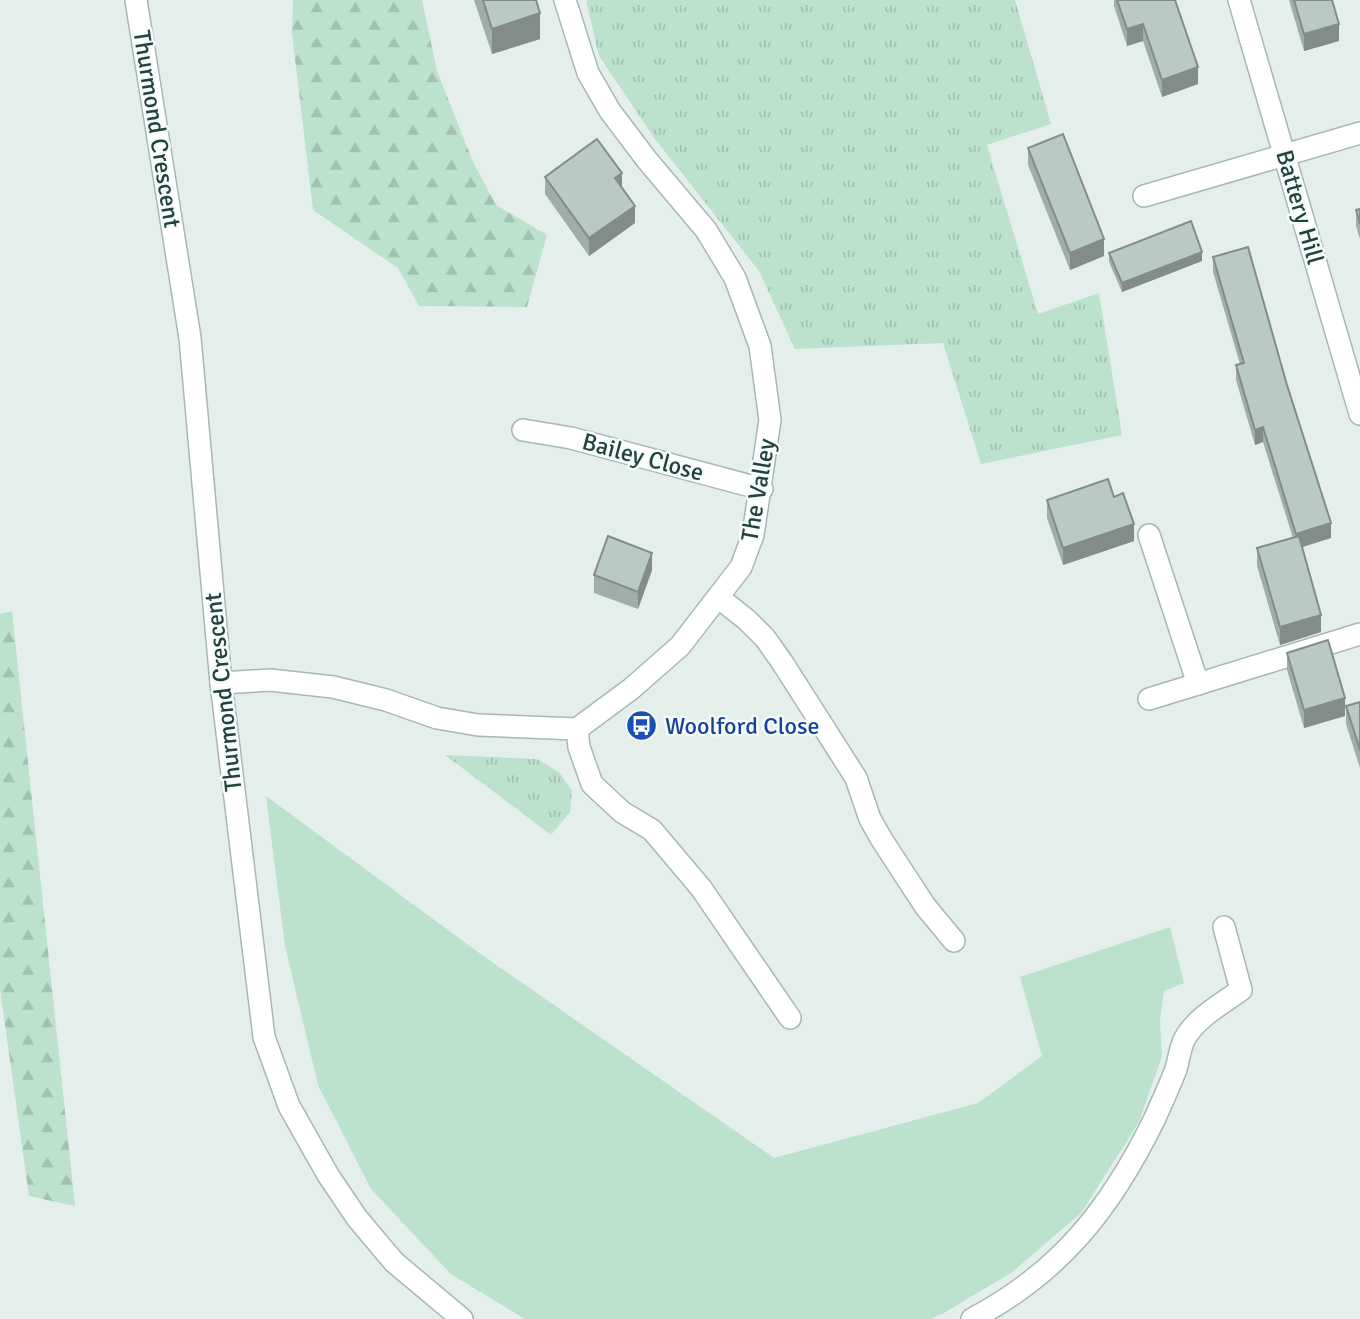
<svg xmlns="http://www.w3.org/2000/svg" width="1360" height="1319" font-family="Signika,sans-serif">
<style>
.grass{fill:url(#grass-tufts)}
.forest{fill:url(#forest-firs)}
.green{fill:#bce1cd}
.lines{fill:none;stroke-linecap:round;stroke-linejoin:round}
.street-casing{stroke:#a6b8b5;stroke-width:24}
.street{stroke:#fff;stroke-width:21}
.wall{fill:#9faeaa}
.shaded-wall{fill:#828d8b}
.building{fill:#b9cac6;stroke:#828d8b;stroke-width:2}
.labels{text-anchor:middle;stroke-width:5;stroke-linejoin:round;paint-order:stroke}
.street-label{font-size:24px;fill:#224240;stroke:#f5fbf9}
.transit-label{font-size:24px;fill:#164399;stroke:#f5fbf9;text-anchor:start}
</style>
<defs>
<pattern id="grass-tufts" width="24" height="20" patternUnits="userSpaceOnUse" patternTransform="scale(1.75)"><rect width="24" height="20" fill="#bce1cd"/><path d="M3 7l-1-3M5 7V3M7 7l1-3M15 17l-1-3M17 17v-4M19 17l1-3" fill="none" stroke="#a1c2b1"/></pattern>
<pattern id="forest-firs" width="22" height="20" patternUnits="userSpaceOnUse" patternTransform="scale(1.75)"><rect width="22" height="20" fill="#bce1cd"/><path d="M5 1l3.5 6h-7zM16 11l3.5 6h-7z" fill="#a1c2b1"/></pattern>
</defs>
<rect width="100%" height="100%" fill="#e4efec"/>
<g class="grass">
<path d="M 586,0 L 1015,0 L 1051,124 L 987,145 L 1038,314 L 1099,293 L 1122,435 L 981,464 L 943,343 L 795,349 L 759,271 L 655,139 L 599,56 Z"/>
<path d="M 445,755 L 537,759 L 560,773 L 572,791 L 570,812 L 551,835 Z"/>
</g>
<g class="forest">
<path d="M 293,0 L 422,0 L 437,71 L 473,162 L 496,205 L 547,235 L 527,307 L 419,306 L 398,268 L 313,210 L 292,33 Z"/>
<path d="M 12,611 L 75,1206 L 29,1196 L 0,989 L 0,614 Z"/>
</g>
<path class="green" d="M 266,796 L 482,955 L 774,1158 L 978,1103 L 1042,1056 L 1020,977 L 1170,927 L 1184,983 L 1164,991 L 1160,1021 L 1162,1056 L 1139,1122 L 1081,1213 L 1011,1273 L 942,1314 L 931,1319 L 525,1319 L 451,1274 L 371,1189 L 318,1085 L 285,946 Z"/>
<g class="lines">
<defs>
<g id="street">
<path d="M 136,0 L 190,338 L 221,683 L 264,1037 L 289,1106 L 328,1175 L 357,1218 L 394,1262 L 462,1319"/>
<path d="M 1239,0 L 1360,414"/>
<path d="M 1144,196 L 1360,133"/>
<path d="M 523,430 L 571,438 L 762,489"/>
<path d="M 1149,535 L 1198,684"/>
<path d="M 718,597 L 747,620 L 765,638 L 782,662 L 856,778 L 870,819 L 882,840 L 925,906 L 954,941"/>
<path d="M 221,683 L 270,680 L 333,687 L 386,700 L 437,718 L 478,725 L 577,729 L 631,689 L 680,646 L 741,567 L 753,535 L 770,420 L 760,346 L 735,278 L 706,230 L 647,160 L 610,111 L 588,73 L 565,0"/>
<path d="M 1149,699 L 1360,634"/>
<path d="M 577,729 L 579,747 L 592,784 L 622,812 L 652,830 L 701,888 L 790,1018"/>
<path d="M 972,1319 C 1061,1272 1111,1208 1155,1118 C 1162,1102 1170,1085 1176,1069 C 1179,1059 1180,1047 1185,1038 C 1196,1018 1223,1003 1241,990 L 1224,927"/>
</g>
</defs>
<use href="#street" class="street-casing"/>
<use href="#street" class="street"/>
</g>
<g class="wall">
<path d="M 474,0 L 536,0 L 540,39 L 492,54 Z"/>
<path d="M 1114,0 L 1175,0 L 1198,84 L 1162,97 L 1143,41 L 1127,46 L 1114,6 Z"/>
<path d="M 1289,0 L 1332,0 L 1339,41 L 1304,51 Z"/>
<path d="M 1028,148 L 1104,256 L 1070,270 L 1028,165 Z"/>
<path d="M 545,177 L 622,187 L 635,223 L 589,256 L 545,194 Z"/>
<path d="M 1360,209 L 1360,239 L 1356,226 L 1356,210 Z"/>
<path d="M 1109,253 L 1202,261 L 1122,292 L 1109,262 Z"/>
<path d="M 1213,257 L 1331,538 L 1302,547 L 1321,632 L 1280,645 L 1257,566 L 1257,548 L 1293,538 L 1263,442 L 1255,445 L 1236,380 L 1236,365 L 1240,364 L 1213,272 Z"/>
<path d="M 1047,500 L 1134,541 L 1063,565 L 1047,518 Z"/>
<path d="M 652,570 L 638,609 L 594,593 L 594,575 Z"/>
<path d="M 1287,653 L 1345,716 L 1304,728 L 1287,670 Z"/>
<path d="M 1360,702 L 1360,768 L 1346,724 L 1346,706 Z"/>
</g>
<g class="shaded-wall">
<path d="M 540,13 L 540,39 L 492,54 L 492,29 Z"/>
<path d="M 1143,24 L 1143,41 L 1127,46 L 1127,29 Z"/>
<path d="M 1339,24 L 1339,41 L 1304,51 L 1304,34 Z"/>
<path d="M 1198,67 L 1198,84 L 1162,97 L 1162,80 Z"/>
<path d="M 622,173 L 622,190 L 615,178 Z"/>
<path d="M 635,206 L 635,223 L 589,256 L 589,238 Z"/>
<path d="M 1104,239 L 1104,256 L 1070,270 L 1070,253 Z"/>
<path d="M 1202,252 L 1202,261 L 1122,292 L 1122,283 Z"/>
<path d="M 1263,427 L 1263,442 L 1255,445 L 1255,430 Z"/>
<path d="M 1331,523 L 1331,538 L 1296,549 L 1296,534 Z"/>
<path d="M 1134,524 L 1134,541 L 1063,565 L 1063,548 Z"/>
<path d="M 652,553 L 652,570 L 638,609 L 638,592 Z"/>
<path d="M 1321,615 L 1321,632 L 1280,645 L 1280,627 Z"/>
<path d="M 1345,698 L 1345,716 L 1304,728 L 1304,710 Z"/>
</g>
<g class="building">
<path d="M 483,0 L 536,0 L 540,13 L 492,29 Z"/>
<path d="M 1117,0 L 1175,0 L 1198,67 L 1162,80 L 1143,24 L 1127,29 Z"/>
<path d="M 1294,0 L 1332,0 L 1339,24 L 1304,34 Z"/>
<path d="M 1063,134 L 1104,239 L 1070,253 L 1028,148 Z"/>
<path d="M 597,139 L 622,173 L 615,178 L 635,206 L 589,238 L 545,177 Z"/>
<path d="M 1360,209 L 1360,224 L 1356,210 Z"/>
<path d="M 1191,221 L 1202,252 L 1122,283 L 1109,253 Z"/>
<path d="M 1248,247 L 1287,385 L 1331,523 L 1296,534 L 1263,427 L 1255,430 L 1236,365 L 1244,363 L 1213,257 Z"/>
<path d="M 1108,479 L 1114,497 L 1123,493 L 1134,524 L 1063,548 L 1047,500 Z"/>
<path d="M 608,536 L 652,553 L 638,592 L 594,575 Z"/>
<path d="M 1299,536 L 1321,615 L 1280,627 L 1257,548 Z"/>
<path d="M 1328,640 L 1345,698 L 1304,710 L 1287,653 Z"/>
<path d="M 1360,702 L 1360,750 L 1346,706 Z"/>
</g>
<defs>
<symbol id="bus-disc" viewBox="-11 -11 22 22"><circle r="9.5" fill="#1a4fb4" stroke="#f5fbf9"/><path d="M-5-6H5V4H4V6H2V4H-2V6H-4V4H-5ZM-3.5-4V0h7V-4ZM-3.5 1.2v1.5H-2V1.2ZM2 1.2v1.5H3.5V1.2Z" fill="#fff"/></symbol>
</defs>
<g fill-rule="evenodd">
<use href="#bus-disc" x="624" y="708" width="35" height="35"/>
</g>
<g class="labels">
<g class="street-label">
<text transform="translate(157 129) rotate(81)" y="8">Thurmond Crescent</text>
<text transform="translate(1300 207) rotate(74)" y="8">Battery Hill</text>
<text transform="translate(643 457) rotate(15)" y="8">Bailey Close</text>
<text transform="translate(758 490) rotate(-80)" y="8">The Valley</text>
<text transform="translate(223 692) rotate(-96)" y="8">Thurmond Crescent</text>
</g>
<g class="transit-label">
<text x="665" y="734">Woolford Close</text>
</g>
</g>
</svg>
